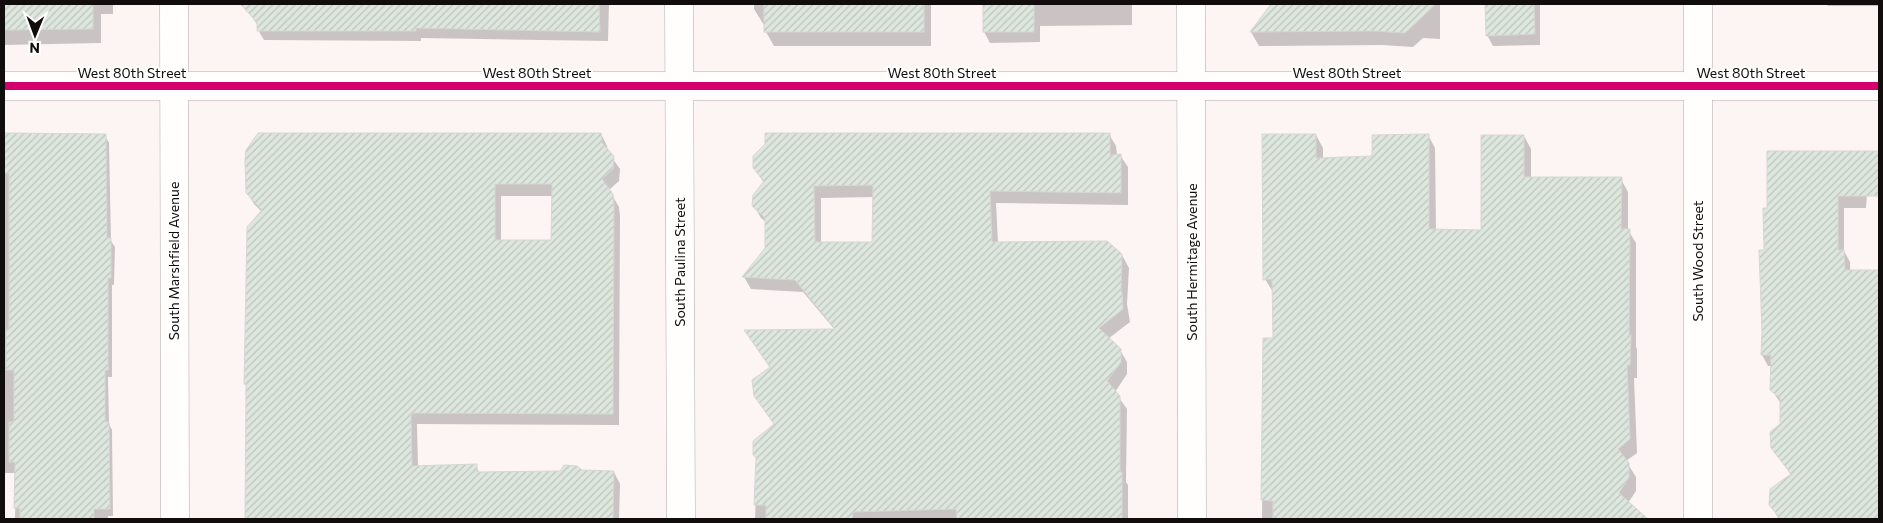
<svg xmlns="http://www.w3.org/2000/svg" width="1883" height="523" font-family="Commissioner,sans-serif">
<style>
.shadow{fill:#0003;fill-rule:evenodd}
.building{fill:url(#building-hatch);stroke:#d7d6d4;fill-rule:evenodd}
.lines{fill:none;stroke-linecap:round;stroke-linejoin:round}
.street-casing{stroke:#b0aaa9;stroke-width:29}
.street{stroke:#fffefd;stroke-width:28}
.cycleway-casing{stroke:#fff;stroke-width:11}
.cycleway{stroke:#d6006c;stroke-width:8}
.labels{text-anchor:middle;stroke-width:4;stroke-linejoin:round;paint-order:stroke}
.street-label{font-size:14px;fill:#100d0c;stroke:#fff}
</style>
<defs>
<pattern id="building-hatch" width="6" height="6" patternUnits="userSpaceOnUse" patternTransform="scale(1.25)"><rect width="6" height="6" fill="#dde7de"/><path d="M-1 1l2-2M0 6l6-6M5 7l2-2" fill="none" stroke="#bdc5bd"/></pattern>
</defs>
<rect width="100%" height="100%" fill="#fcf5f4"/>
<g class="shadow">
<path d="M 4,4 L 113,4 L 113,14 L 101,14 L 101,43 L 4,45 Z"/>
<path d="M 246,4 L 609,4 L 608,41 L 421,38 L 421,41 L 264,40 L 258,30 L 258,26 L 247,9 Z"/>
<path d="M 754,4 L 931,4 L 931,46 L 774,46 L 766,32 L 765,27 L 754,9 Z"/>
<path d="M 984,4 L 1132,4 L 1132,25 L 1040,26 L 1040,42 L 990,43 L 984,32 Z"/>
<path d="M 1273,4 L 1440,4 L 1440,39 L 1423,38 L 1413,47 L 1382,45 L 1259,46 L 1251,32 Z"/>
<path d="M 1486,4 L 1540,4 L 1540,45 L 1493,46 L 1487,35 Z"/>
<path d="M 1826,4 L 1879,4 L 1879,6 L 1828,6 Z"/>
<path d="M 4,134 L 105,135 L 109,143 L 111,241 L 115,247 L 114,285 L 112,285 L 112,377 L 108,377 L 109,424 L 112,430 L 113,516 L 108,516 L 108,519 L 15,519 L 16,473 L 4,473 Z"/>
<path d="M 601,134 L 607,146 L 608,152 L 620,169 L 619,181 L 609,190 L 619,207 L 620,216 L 619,425 L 417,424 L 418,467 L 476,466 L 480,474 L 614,472 L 620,484 L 619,519 L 247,519 L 247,388 L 245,384 L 262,212 L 254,204 L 247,192 ZM 501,196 L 553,196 L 552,241 L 501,241 Z"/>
<path d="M 1109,134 L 1116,146 L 1117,155 L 1120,155 L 1128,167 L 1128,205 L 996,203 L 998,243 L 1122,255 L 1129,268 L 1127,304 L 1130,322 L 1108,339 L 1120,350 L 1127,362 L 1127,374 L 1115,392 L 1127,409 L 1126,482 L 1128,485 L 1128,519 L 755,519 L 757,459 L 754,454 L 775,425 L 755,396 L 770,368 L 746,332 L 835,330 L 803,292 L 751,289 L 744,277 L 767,248 L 767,223 L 761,218 L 754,206 L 764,183 L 754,168 ZM 874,197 L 873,243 L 821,244 L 821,198 Z"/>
<path d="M 1316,135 L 1323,148 L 1323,159 L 1374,157 L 1428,135 L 1435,148 L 1436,230 L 1482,231 L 1524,136 L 1531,149 L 1531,178 L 1621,179 L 1628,192 L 1628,230 L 1636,243 L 1636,347 L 1637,349 L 1637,378 L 1634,378 L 1637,453 L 1626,461 L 1636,477 L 1636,491 L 1628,503 L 1635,516 L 1635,519 L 1262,519 L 1264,340 L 1274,340 L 1273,292 L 1265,279 Z"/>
<path d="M 1869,164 L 1866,208 L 1844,208 L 1844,251 L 1850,262 L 1852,328 L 1857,365 L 1879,365 L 1879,519 L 1779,519 L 1770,505 L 1791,475 L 1772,447 L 1781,424 L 1781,404 L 1772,390 L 1772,366 L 1768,366 L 1762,355 L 1765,251 Z"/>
</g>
<g class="building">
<path d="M 4,4 L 93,4 L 93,29 L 4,30 Z"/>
<path d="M 240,4 L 599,4 L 600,32 L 416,28 L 416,31 L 257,31 L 257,22 Z"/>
<rect x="764" y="4" width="160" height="28"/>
<rect x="983" y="4" width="51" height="28"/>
<path d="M 1271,4 L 1436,4 L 1405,33 L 1373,31 L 1250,32 Z"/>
<path d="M 1485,4 L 1534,4 L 1535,34 L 1486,36 Z"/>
<path d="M 4,133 L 106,134 L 107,238 L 111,238 L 111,278 L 108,278 L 108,370 L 105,370 L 105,422 L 109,422 L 110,509 L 94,509 L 94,519 L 20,519 L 20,508 L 14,508 L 15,462 L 9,462 L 9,422 L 14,422 L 14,370 L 6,370 L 6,330 L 9,330 L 9,173 L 4,173 Z"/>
<path d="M 258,133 L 601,133 L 602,143 L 614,156 L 613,169 L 602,179 L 613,194 L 614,204 L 613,414 L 411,413 L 412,466 L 477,464 L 477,472 L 560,471 L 564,465 L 577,466 L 582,470 L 614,471 L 613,519 L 245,519 L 246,384 L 244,384 L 247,227 L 262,210 L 246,193 L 245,160 L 246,150 ZM 495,184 L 552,184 L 551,240 L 495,240 Z"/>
<path d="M 765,133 L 1110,133 L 1110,155 L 1121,154 L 1121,193 L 990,191 L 992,242 L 1107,241 L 1122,254 L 1121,291 L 1122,293 L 1123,309 L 1099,328 L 1121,349 L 1121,362 L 1107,381 L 1120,396 L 1120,472 L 1122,472 L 1122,519 L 957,519 L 956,509 L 853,512 L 852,519 L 766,519 L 766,505 L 754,505 L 756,457 L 753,455 L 753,441 L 774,424 L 754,396 L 752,380 L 770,367 L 744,330 L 835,329 L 795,280 L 742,277 L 765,248 L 765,218 L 752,206 L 753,195 L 764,181 L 753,168 L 753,156 L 765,144 ZM 873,185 L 872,242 L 815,242 L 814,186 Z"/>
<path d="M 1262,134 L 1316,134 L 1316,158 L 1372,156 L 1372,135 L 1429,134 L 1429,229 L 1481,230 L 1481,135 L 1524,135 L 1524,177 L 1622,177 L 1621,229 L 1630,229 L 1629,335 L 1631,335 L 1630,365 L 1627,365 L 1630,439 L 1618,449 L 1629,463 L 1629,477 L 1619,493 L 1648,519 L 1273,519 L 1273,501 L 1261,500 L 1263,338 L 1273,338 L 1272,279 L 1263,280 Z"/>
<path d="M 1767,151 L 1879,151 L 1879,196 L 1838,196 L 1838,250 L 1844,250 L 1845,270 L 1879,270 L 1879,519 L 1781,519 L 1769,505 L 1770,489 L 1791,474 L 1771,448 L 1770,432 L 1780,424 L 1780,398 L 1770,390 L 1771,355 L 1761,355 L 1762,332 L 1759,250 L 1764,250 L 1763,208 L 1767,208 Z"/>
</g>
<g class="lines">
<defs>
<g id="street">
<path d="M 174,4 L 175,519"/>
<path d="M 679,4 L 681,519"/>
<path d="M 1191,4 L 1192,519"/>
<path d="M 1698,4 L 1698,519"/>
<path d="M 4,86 L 1879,86"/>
</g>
</defs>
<use href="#street" class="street-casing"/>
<use href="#street" class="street"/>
<defs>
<path id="cycleway" d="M 4,86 L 1879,86"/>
</defs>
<use href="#cycleway" class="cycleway-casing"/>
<use href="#cycleway" class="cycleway"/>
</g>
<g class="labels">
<g class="street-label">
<text x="132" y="78">West 80th Street</text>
<text x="537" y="78">West 80th Street</text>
<text x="942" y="78">West 80th Street</text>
<text x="1347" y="78">West 80th Street</text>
<text x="1751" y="78">West 80th Street</text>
<text transform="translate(174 261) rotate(-90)" y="5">South Marshfield Avenue</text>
<text transform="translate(1698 261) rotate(-90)" y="5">South Wood Street</text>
<text transform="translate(680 262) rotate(-90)" y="5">South Paulina Street</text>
<text transform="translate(1192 262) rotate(-90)" y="5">South Hermitage Avenue</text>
</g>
</g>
<rect width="1883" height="523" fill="none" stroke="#100d0c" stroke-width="10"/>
<g transform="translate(35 35) rotate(181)" stroke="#ffffff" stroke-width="4" paint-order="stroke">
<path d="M0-4L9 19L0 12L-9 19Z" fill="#100d0c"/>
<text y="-8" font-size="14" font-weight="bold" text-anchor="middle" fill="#100d0c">N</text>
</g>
</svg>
